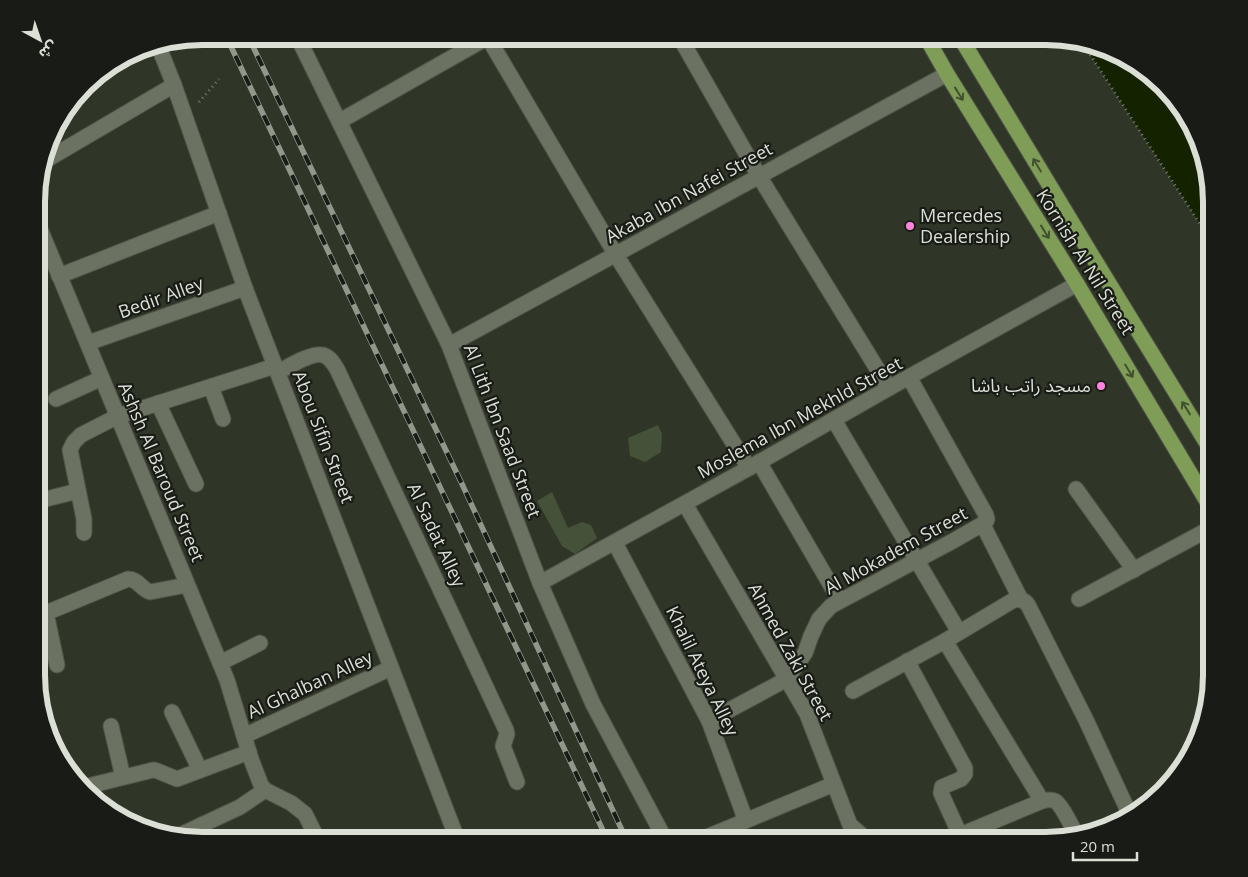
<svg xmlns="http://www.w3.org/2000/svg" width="1248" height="877" font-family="'Open Sans','Noto Sans Arabic',sans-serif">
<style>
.green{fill:#465139}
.water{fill:#142200}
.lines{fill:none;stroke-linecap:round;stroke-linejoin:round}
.minor-casing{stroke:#4e5347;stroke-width:17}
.highway-casing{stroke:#4e5347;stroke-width:17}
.path{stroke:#797f73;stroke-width:3;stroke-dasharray:1 4;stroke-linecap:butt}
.minor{stroke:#6b7262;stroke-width:15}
.highway{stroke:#7f9d57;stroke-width:15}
.rail-casing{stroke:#92978c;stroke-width:5.5}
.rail{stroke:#191c16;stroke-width:4;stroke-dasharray:11;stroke-linecap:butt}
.oneway{stroke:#425030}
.poi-dot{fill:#fe85df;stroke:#191c16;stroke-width:2}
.labels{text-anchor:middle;stroke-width:4.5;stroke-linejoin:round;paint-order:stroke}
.street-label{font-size:18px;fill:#dbdfd6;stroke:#191c16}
.poi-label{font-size:18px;fill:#dbdfd6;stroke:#191c16;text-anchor:start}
.rim{fill:none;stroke:#dbdfd6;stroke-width:6}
</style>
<rect width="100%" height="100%" fill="#2f3627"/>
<g class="green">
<path d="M 658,425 L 662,434 L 661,452 L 645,462 L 630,456 L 628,438 Z"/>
<path d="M 552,492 L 568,528 L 582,522 L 591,525 L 597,538 L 575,554 L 562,546 L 537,501 Z"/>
</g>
<path class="water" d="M 1082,42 L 1099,45 L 1147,70 L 1194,129 L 1211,192 L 1211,241 Z"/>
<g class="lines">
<defs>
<g id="minor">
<path d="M 297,36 L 449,345 L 540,583 L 593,704 L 666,841"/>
<path d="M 487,36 L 616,255 L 749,468"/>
<path d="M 679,36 L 759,176 L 889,388"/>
<path d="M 158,45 L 174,85 L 245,288 L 458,841"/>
<path d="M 340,121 L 490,36"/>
<path d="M 43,162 L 174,85"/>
<path d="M 38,224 L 227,680 L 251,759 L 261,785 L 265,790 L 291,803 L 305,814 L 318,840"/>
<path d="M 38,263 L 50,254"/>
<path d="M 59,276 L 219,213"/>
<path d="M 88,343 L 245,288"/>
<path d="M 449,345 L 947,74"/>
<path d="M 278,372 C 288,367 312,352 323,355 C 330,357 334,364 337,369 L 506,730 L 507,734 L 503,746 L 517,782"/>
<path d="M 211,387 L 223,419"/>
<path d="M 56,399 L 102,378"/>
<path d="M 158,403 L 196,484"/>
<path d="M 834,420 L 959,632"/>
<path d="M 759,462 L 840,601"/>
<path d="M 1076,489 L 1134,570"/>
<path d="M 38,501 L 78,491"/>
<path d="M 685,504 L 807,714 L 850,825 L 866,839"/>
<path d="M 983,525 L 1021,600"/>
<path d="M 84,533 L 84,519 L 70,450 L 74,442 L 81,435 L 118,416 L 275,366"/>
<path d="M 615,543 L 709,721 L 742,810 L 745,821"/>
<path d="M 540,583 L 749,468 L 889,388 L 1077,284"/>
<path d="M 1079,599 L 1211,528"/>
<path d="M 38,612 L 46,613 L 128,579 C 138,579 141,589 150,592 L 187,585"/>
<path d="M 46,613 L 57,665"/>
<path d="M 945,641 L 1042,801"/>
<path d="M 907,661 L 965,768 L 965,774 L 961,779 L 942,787 L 941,793 L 960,835"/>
<path d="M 220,663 L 260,643"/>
<path d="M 853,691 L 945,641 L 1012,601 C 1018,598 1024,599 1028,605 L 1086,720 L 1130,815"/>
<path d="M 172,712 L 200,770"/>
<path d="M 709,721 L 787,679 L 805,653 L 811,636 L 819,619 L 831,606 L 953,541 L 986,522 L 987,519 L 986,515 L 909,377"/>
<path d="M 111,726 L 123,777"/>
<path d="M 244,736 L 391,668"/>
<path d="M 84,787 L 153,770 L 155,770 L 177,779 L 249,752"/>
<path d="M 201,825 L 206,840"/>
<path d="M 176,837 L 240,807 L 265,790"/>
<path d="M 697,841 L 834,784"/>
<path d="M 946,841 L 1042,801 C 1046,800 1051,799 1055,801 C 1061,804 1072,827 1076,834"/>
</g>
<g id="highway">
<path d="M 926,37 L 947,74 L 1077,284 L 1211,508"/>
<path d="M 960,37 L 1097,264 L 1211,450"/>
</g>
</defs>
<use href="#minor" class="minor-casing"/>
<use href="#highway" class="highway-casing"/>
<g class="path">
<path d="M 1082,42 L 1211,241"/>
<path d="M 199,102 L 219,79"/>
</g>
<use href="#minor" class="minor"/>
<use href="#highway" class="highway"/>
<defs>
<g id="rail">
<path d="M 226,36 L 608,841"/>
<path d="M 248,36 L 462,484 L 627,841"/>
</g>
</defs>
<use href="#rail" class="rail-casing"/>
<use href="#rail" class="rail"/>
</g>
<defs><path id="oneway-shaft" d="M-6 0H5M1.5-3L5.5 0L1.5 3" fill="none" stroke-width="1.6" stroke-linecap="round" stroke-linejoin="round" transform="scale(1.25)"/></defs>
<g class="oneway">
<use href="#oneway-shaft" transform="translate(959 94) rotate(58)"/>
<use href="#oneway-shaft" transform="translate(1037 165) rotate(-121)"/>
<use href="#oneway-shaft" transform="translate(1045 232) rotate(58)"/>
<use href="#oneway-shaft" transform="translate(1129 371) rotate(59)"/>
<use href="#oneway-shaft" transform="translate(1186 408) rotate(-122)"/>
</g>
<g class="poi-dot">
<circle cx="910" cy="226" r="5"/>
<circle cx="1101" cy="386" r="5"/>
</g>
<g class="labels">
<g class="street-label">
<text transform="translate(689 193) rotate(-29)" y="6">Akaba Ibn Nafei Street</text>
<text transform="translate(1085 262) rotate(58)" y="6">Kornish Al Nil Street</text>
<text transform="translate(161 298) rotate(-20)" y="6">Bedir Alley</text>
<text transform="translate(800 418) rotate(-29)" y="6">Moslema Ibn Mekhld Street</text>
<text transform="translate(502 431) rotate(69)" y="6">Al Lith Ibn Saad Street</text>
<text transform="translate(323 437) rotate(69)" y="6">Abou Sifin Street</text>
<text transform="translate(161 472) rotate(67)" y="6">Ashsh Al Baroud Street</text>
<text transform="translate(436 535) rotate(65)" y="6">Al Sadat Alley</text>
<text transform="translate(896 551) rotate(-29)" y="6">Al Mokadem Street</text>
<text transform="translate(790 652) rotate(61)" y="6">Ahmed Zaki Street</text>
<text transform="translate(702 671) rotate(64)" y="6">Khalil Ateya Alley</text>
<text transform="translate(310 685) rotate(-25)" y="6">Al Ghalban Alley</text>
</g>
<g class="poi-label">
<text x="920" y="222">Mercedes<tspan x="920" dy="21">Dealership</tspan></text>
<text x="1091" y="392" text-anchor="end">مسجد راتب باشا</text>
</g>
</g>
<path d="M0 0H1248V877H0ZM202 45H1046A157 157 0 0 1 1203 202V675A157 157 0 0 1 1046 832H202A157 157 0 0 1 45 675V202A157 157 0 0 1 202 45Z" fill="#191c16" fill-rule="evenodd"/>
<path class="rim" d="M202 45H1046A157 157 0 0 1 1203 202V675A157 157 0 0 1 1046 832H202A157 157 0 0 1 45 675V202A157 157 0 0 1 202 45Z"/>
<g transform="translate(40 40) rotate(140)" stroke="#191c16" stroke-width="4" paint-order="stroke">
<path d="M0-4L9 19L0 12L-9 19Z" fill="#dbdfd6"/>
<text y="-8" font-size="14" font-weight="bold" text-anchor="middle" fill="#dbdfd6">ش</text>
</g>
<path d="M1073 852v8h64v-8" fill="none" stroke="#dbdfd6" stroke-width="2.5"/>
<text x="1080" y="852" font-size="15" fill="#dbdfd6" stroke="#191c16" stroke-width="4" paint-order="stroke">20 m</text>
</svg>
